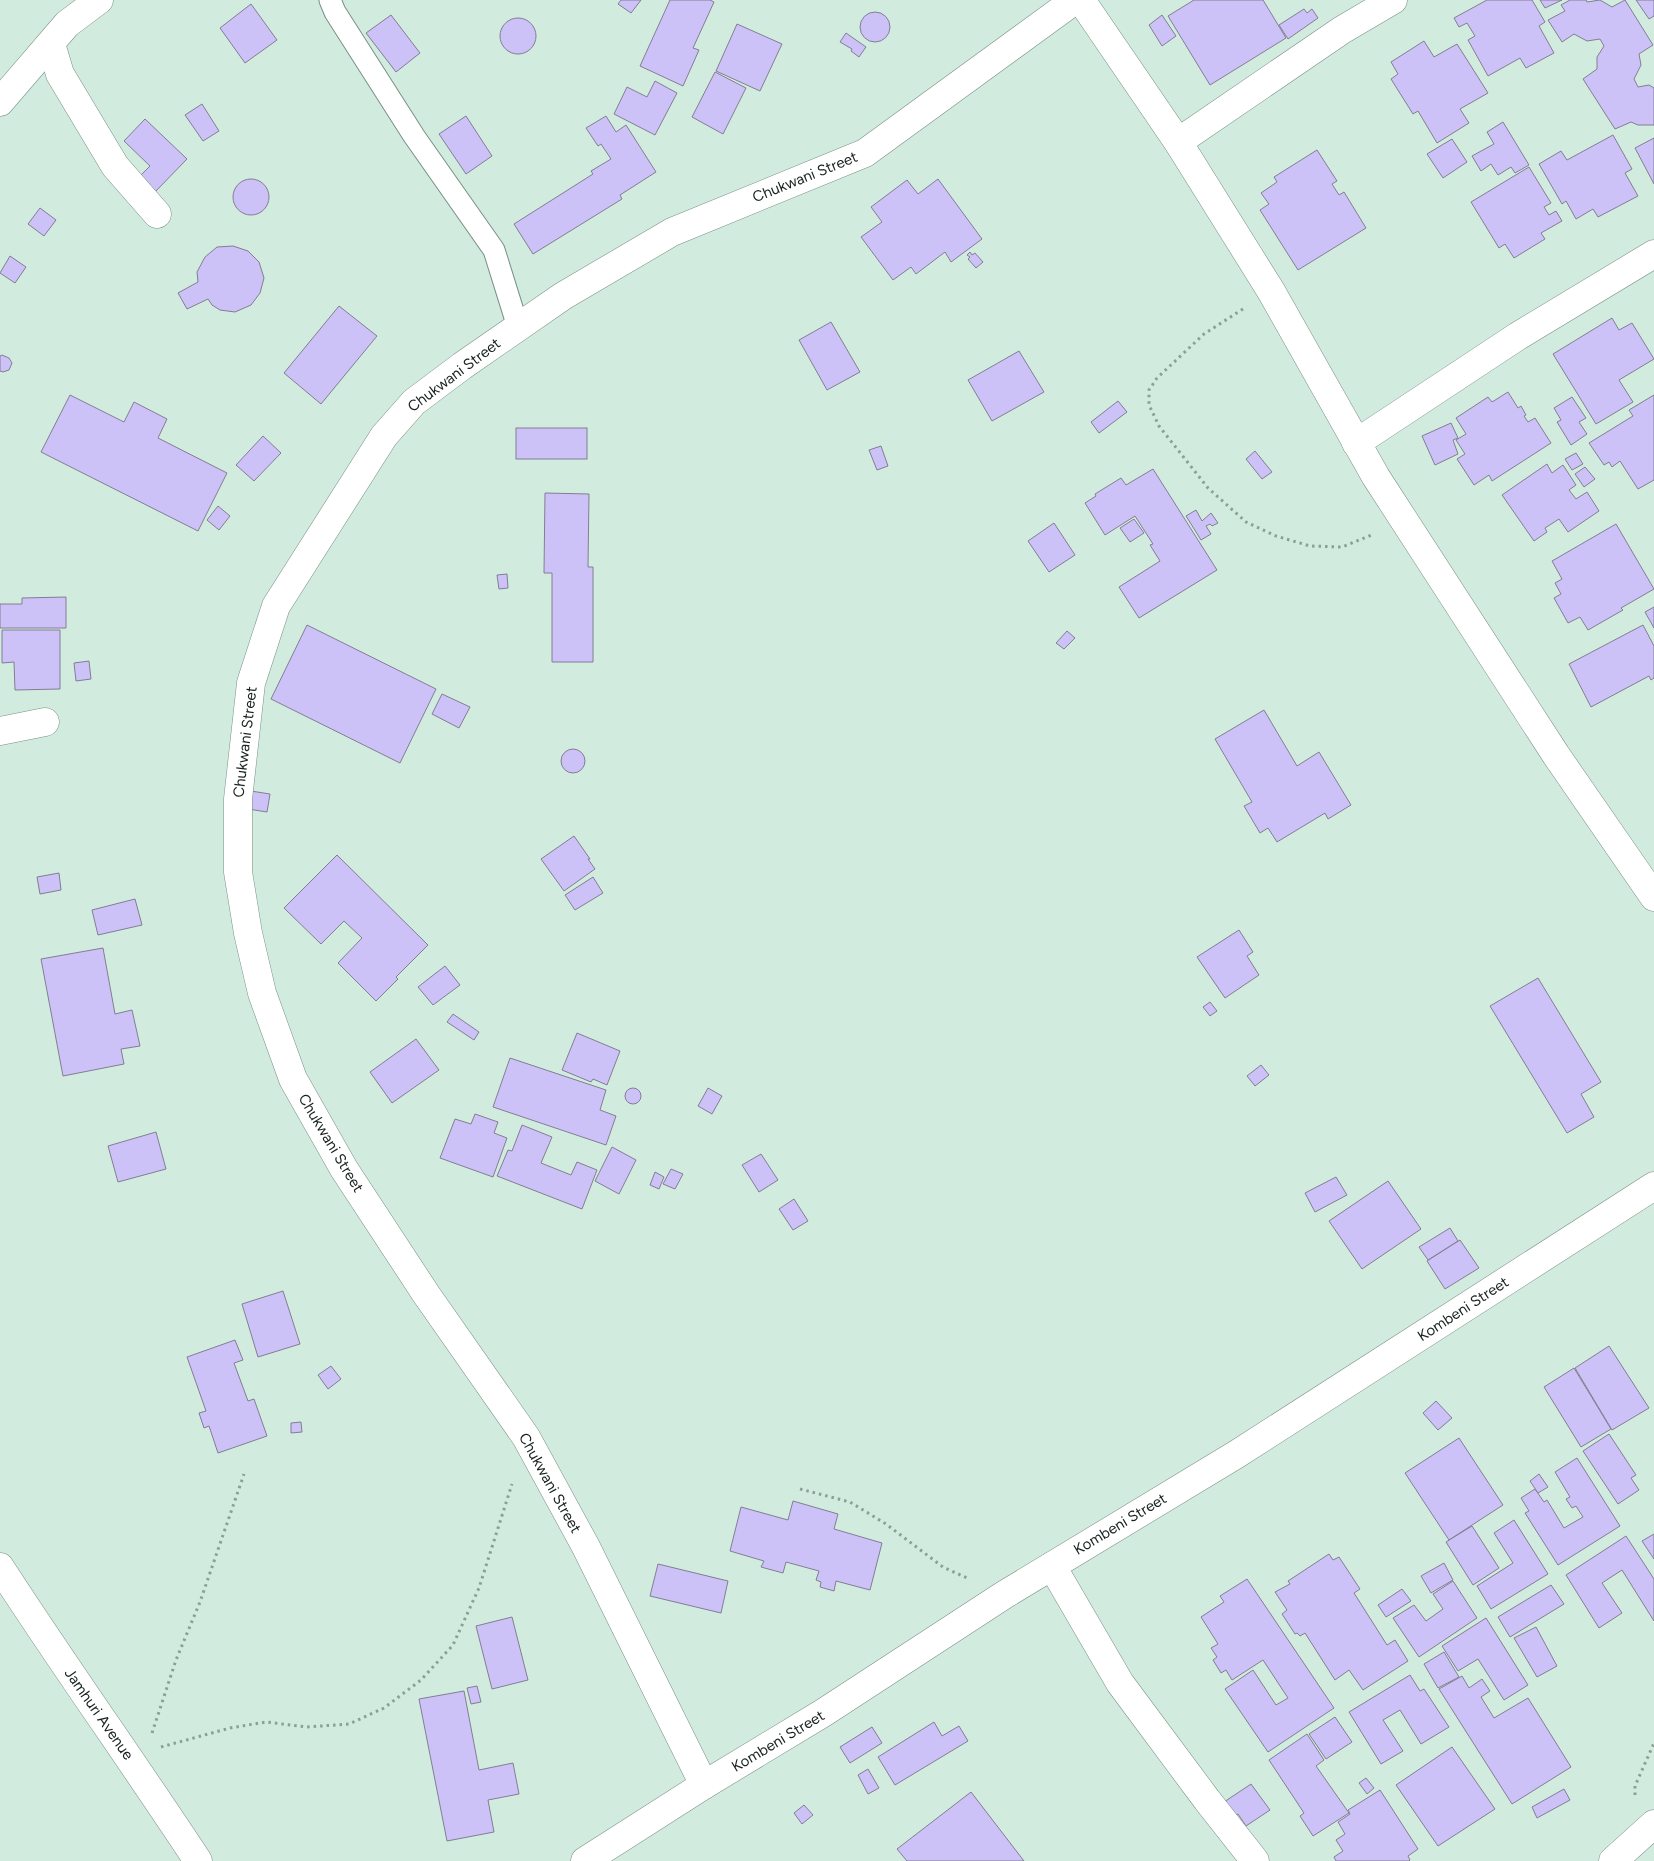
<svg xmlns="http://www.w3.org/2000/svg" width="1654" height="1861" font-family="Figtree,sans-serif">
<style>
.building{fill:#cdc2f7;stroke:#827e92}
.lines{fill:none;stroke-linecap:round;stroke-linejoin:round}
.service-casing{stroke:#799086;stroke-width:23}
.minor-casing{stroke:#799086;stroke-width:29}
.tertiary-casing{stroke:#799086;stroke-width:29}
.path{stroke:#8c9f96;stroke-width:3;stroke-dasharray:2.5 4;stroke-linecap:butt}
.service{stroke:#fff;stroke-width:21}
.minor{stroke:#fff;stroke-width:28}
.tertiary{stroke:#fff;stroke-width:28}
.labels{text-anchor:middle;stroke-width:4;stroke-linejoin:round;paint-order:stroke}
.street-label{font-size:15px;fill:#19221e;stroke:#fff}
</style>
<rect width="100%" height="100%" fill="#d1ebdf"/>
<g class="building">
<path d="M 621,0 L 641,0 L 631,13 L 618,4 Z"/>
<path d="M 670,0 L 710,0 L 714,2 L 693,48 L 699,50 L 683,86 L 640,66 Z"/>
<path d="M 1194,0 L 1263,0 L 1286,38 L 1210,85 L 1168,16 Z"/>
<path d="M 1487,0 L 1532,0 L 1545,22 L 1539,26 L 1554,53 L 1526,68 L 1520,58 L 1488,76 L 1468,40 L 1475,36 L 1467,23 L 1459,27 L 1454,18 Z"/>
<path d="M 1540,0 L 1562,0 L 1545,8 Z"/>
<path d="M 1570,0 L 1586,0 L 1587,2 L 1600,0 L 1612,7 L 1625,0 L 1653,45 L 1639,54 L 1641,65 L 1634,79 L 1638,87 L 1649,85 L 1654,88 L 1654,125 L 1638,125 L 1631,122 L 1615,129 L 1583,79 L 1597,69 L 1597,57 L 1604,46 L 1600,39 L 1587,41 L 1574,34 L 1562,42 L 1548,20 L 1565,11 L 1561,5 Z"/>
<path d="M 1636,0 L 1654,0 L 1654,16 L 1649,19 Z"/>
<path d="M 251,4 L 277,40 L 245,63 L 220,28 Z"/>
<path d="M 1304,9 L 1307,13 L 1312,9 L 1318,18 L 1288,39 L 1279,25 Z"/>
<circle cx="875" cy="27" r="15"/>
<path d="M 391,15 L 420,53 L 396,72 L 366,33 Z"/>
<path d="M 1162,15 L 1176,36 L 1162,46 L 1149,25 Z"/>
<circle cx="518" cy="36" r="18"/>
<path d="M 737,24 L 782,44 L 760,91 L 716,71 Z"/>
<path d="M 846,33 L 866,47 L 859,57 L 851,51 L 852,49 L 840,42 Z"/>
<path d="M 1424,41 L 1434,57 L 1457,44 L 1488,93 L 1460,109 L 1469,123 L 1437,143 L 1418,111 L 1413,114 L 1391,79 L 1398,74 L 1391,62 Z"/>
<path d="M 715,72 L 746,88 L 723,134 L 692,117 Z"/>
<path d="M 655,81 L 677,93 L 655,135 L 614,114 L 627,87 L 647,97 Z"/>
<path d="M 202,104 L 219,131 L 203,141 L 185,115 Z"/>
<path d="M 466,116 L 492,156 L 466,174 L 439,134 Z"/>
<path d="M 606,116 L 616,132 L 626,125 L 656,172 L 620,195 L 622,199 L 533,254 L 514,224 L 593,174 L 591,171 L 611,159 L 601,144 L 598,146 L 586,128 Z"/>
<path d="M 145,119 L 187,159 L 154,193 L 138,178 L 150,166 L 124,141 Z"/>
<path d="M 1503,122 L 1529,165 L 1515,173 L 1511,167 L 1498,175 L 1491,164 L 1481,171 L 1472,156 L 1494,144 L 1487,132 Z"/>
<path d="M 1613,135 L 1632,169 L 1625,173 L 1638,196 L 1598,217 L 1593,209 L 1576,219 L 1566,201 L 1562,204 L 1539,164 L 1561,151 L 1567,160 Z"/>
<path d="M 1654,138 L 1654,184 L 1635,148 Z"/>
<path d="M 1452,139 L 1467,162 L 1443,178 L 1427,154 Z"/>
<path d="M 1317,150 L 1337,181 L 1332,184 L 1339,195 L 1344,192 L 1366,228 L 1298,270 L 1260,210 L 1269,204 L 1261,193 L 1277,182 L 1274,177 Z"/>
<path d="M 1529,167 L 1551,203 L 1544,207 L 1549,215 L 1556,211 L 1562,221 L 1541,233 L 1545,239 L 1514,258 L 1505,244 L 1499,248 L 1471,202 Z"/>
<path d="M 938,179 L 982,239 L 951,262 L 945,252 L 916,274 L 911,267 L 893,280 L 861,237 L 882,222 L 871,207 L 907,180 L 918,194 Z"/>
<circle cx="251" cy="197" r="18"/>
<path d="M 40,208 L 56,220 L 44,236 L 28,224 Z"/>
<path d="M 233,246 L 248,251 L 259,262 L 264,278 L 260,293 L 251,305 L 235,312 L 220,310 L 212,305 L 208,299 L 187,309 L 178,293 L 198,282 L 197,272 L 205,257 L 217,247 Z"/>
<path d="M 970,252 L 972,255 L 975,253 L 983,262 L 976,268 L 968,259 L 970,257 L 967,255 Z"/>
<path d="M 10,256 L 26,267 L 15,283 L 0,273 Z"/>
<path d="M 339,306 L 377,336 L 321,404 L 284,373 Z"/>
<path d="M 1612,318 L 1619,330 L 1632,323 L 1654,359 L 1619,380 L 1633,402 L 1596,424 L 1553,354 Z"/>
<path d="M 831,322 L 860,372 L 827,390 L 799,340 Z"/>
<path d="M 1019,351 L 1044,392 L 992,421 L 968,380 Z"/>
<path d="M 2,355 L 9,358 L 12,363 L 9,370 L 3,372 L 0,371 L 0,356 Z"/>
<path d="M 1508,392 L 1518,408 L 1521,406 L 1526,415 L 1524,416 L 1528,422 L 1535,418 L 1551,443 L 1492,481 L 1489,475 L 1474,485 L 1457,459 L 1465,454 L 1456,440 L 1466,434 L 1456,418 L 1488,397 L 1492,402 Z"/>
<path d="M 70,395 L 124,422 L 134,402 L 167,419 L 158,438 L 227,473 L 198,531 L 41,452 Z"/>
<path d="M 1654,395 L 1654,480 L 1638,489 L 1620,461 L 1612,467 L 1609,462 L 1604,465 L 1589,443 L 1633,416 L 1629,410 Z"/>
<path d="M 1572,397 L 1586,418 L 1579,422 L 1587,434 L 1571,445 L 1557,422 L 1561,420 L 1554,408 Z"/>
<path d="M 1118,401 L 1127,412 L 1099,433 L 1091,422 Z"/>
<path d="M 1451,423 L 1458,438 L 1453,440 L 1458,454 L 1435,465 L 1422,436 Z"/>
<rect x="516" y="428" width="71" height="31"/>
<path d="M 263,436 L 281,453 L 254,481 L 236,465 Z"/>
<path d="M 881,446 L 888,466 L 877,470 L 869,450 Z"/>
<path d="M 1255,451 L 1272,472 L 1262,479 L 1246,459 Z"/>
<path d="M 1576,453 L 1583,464 L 1572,470 L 1565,459 Z"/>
<path d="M 1547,464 L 1552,473 L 1563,465 L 1576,485 L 1569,490 L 1576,499 L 1587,492 L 1599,511 L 1568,532 L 1559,519 L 1545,528 L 1547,532 L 1534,541 L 1502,495 Z"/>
<path d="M 1585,467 L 1595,479 L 1584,487 L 1575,474 Z"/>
<path d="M 1153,469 L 1217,570 L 1139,618 L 1119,587 L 1160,561 L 1150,545 L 1153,544 L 1135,516 L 1105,535 L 1085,503 L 1096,496 L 1095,494 L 1121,478 L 1126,485 Z"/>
<path d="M 545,493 L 589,494 L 588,567 L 593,567 L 593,662 L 552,662 L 552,573 L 544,573 Z"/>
<path d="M 218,506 L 230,516 L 219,530 L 207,520 Z"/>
<path d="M 1196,510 L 1202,521 L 1211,513 L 1218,523 L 1212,526 L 1210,524 L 1206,526 L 1211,534 L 1201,540 L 1186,516 Z"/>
<path d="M 1134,519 L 1144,533 L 1130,542 L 1120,528 Z"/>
<path d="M 1054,523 L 1075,555 L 1049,572 L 1028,541 Z"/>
<path d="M 1616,524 L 1654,589 L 1621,608 L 1623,610 L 1588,630 L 1580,617 L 1568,623 L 1554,598 L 1561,594 L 1555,583 L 1562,579 L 1552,561 Z"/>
<path d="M 507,574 L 508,588 L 499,589 L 497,575 Z"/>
<path d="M 66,597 L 66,628 L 0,628 L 0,604 L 22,604 L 22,598 Z"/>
<path d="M 1654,607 L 1654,628 L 1645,612 Z"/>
<path d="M 307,625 L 436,689 L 400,763 L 271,699 Z"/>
<path d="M 1643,625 L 1654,646 L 1654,678 L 1651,680 L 1649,676 L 1591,707 L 1569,664 Z"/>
<path d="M 2,630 L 60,630 L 60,689 L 15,690 L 14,662 L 2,663 Z"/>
<path d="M 1067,631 L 1075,638 L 1064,649 L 1056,643 Z"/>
<path d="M 89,661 L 91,679 L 76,681 L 74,663 Z"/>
<path d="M 442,694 L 470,707 L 459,728 L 432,714 Z"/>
<path d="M 1264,710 L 1297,766 L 1319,752 L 1351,805 L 1328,819 L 1325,813 L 1277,842 L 1268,828 L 1260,833 L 1244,806 L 1252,802 L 1215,739 Z"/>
<circle cx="573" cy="761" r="12"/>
<path d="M 251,791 L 270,794 L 267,812 L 248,809 Z"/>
<path d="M 574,836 L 590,859 L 588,859 L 595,869 L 564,891 L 541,859 Z"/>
<path d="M 337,855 L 428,945 L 396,977 L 398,979 L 376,1001 L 338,963 L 362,938 L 344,921 L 321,944 L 284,908 Z"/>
<path d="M 59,873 L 61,890 L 40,894 L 37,877 Z"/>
<path d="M 593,877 L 603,893 L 575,910 L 565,895 Z"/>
<path d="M 135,899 L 142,925 L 98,935 L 92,910 Z"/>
<path d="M 1239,930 L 1253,952 L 1247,956 L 1259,975 L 1225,998 L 1197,957 Z"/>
<path d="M 103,948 L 115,1014 L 132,1010 L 140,1046 L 121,1049 L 124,1064 L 63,1076 L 41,959 Z"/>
<path d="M 445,966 L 460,985 L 433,1005 L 418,987 Z"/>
<path d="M 1538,978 L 1601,1082 L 1581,1094 L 1594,1117 L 1567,1133 L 1490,1006 Z"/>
<path d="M 1210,1002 L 1217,1011 L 1210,1016 L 1203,1007 Z"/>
<path d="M 453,1014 L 479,1032 L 474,1040 L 447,1022 Z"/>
<path d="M 577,1033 L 620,1051 L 607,1085 L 593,1079 L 591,1082 L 562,1070 Z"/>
<path d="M 416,1039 L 439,1070 L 392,1103 L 370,1072 Z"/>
<path d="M 510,1058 L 606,1090 L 600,1110 L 616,1116 L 606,1145 L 493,1107 Z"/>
<path d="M 1261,1065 L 1269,1075 L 1255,1086 L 1247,1076 Z"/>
<path d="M 708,1088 L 722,1096 L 712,1114 L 698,1106 Z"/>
<circle cx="633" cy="1096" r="8"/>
<path d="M 475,1114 L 498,1122 L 494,1133 L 507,1138 L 493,1177 L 440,1158 L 455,1119 L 471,1124 Z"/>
<path d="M 522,1125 L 552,1137 L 541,1163 L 571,1175 L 577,1162 L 597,1170 L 582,1209 L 497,1176 L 508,1150 L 512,1151 Z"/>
<path d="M 156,1132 L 166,1169 L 118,1182 L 108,1146 Z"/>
<path d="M 612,1147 L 636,1160 L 619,1194 L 595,1181 Z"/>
<path d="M 761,1154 L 778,1180 L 759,1192 L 742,1165 Z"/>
<path d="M 671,1169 L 683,1174 L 675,1189 L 663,1184 Z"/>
<path d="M 655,1172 L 664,1177 L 659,1189 L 650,1185 Z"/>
<path d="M 1336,1177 L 1347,1195 L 1315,1212 L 1305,1193 Z"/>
<path d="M 1388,1181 L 1421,1229 L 1362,1269 L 1329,1221 Z"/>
<path d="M 794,1199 L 808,1221 L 793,1230 L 779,1209 Z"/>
<path d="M 1450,1228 L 1458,1241 L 1428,1260 L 1419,1247 Z"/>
<path d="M 1460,1240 L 1479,1268 L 1445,1289 L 1427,1261 Z"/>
<path d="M 283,1291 L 300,1344 L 258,1357 L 242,1304 Z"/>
<path d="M 235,1340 L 243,1360 L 234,1363 L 248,1401 L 254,1399 L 267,1436 L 218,1453 L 209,1426 L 204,1428 L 199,1413 L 206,1411 L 187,1357 Z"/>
<path d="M 1609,1346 L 1649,1408 L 1612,1430 L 1575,1368 Z"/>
<path d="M 331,1366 L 341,1379 L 328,1389 L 318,1375 Z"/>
<path d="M 1574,1368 L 1611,1429 L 1581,1447 L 1544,1387 Z"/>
<path d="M 1436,1401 L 1452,1418 L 1438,1430 L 1423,1413 Z"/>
<path d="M 301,1422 L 302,1432 L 291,1433 L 291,1423 Z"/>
<path d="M 1609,1434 L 1636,1475 L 1631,1478 L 1639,1490 L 1618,1504 L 1583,1451 Z"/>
<path d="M 1459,1438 L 1503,1505 L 1449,1540 L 1405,1473 Z"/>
<path d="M 1577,1458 L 1620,1526 L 1558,1565 L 1525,1513 L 1529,1511 L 1521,1498 L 1535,1489 L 1544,1502 L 1547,1500 L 1564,1528 L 1583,1517 L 1576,1506 L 1572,1508 L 1566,1499 L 1570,1497 L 1555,1472 Z"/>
<path d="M 1539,1474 L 1548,1487 L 1538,1493 L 1530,1481 Z"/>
<path d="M 793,1501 L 838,1514 L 834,1529 L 882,1543 L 870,1590 L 836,1581 L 834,1591 L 820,1587 L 821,1582 L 816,1580 L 819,1571 L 786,1562 L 783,1573 L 761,1567 L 764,1561 L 730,1551 L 741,1507 L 788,1520 Z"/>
<path d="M 1514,1520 L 1548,1574 L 1491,1609 L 1477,1586 L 1513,1563 L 1494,1533 Z"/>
<path d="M 1472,1526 L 1499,1568 L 1473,1585 L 1446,1542 Z"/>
<path d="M 1654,1534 L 1654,1559 L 1642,1541 Z"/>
<path d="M 1626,1536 L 1654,1579 L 1654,1621 L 1622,1570 L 1602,1583 L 1622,1613 L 1599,1628 L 1566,1575 Z"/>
<path d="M 1329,1554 L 1333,1560 L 1339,1557 L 1360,1589 L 1354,1593 L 1387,1645 L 1395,1640 L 1408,1661 L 1363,1690 L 1349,1670 L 1335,1680 L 1305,1633 L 1300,1636 L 1297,1633 L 1295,1634 L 1282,1614 L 1287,1610 L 1275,1592 L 1290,1584 L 1288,1581 Z"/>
<path d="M 1444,1563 L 1453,1580 L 1431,1593 L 1421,1576 Z"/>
<path d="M 658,1564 L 728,1581 L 721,1613 L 650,1596 Z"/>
<path d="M 1247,1579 L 1334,1708 L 1268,1752 L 1225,1689 L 1253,1670 L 1276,1705 L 1288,1698 L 1263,1660 L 1232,1680 L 1226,1670 L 1221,1673 L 1213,1660 L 1217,1657 L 1211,1648 L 1218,1644 L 1201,1617 L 1224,1602 L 1220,1596 Z"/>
<path d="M 1453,1581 L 1477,1618 L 1419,1657 L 1393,1618 L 1414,1605 L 1426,1621 L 1443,1609 L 1433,1594 Z"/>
<path d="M 1551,1585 L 1564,1604 L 1510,1637 L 1498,1617 Z"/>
<path d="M 1402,1589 L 1411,1601 L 1386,1617 L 1378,1605 Z"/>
<path d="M 512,1617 L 528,1680 L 492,1689 L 476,1626 Z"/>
<path d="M 1486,1618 L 1528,1685 L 1504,1700 L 1478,1659 L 1458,1671 L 1442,1646 Z"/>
<path d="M 1536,1627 L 1557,1666 L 1537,1677 L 1514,1638 Z"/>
<path d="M 1444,1652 L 1459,1677 L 1438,1688 L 1424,1664 Z"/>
<path d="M 1410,1675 L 1420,1691 L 1424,1689 L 1449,1727 L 1421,1744 L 1400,1710 L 1383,1720 L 1403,1751 L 1381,1764 L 1349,1712 Z"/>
<path d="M 1462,1676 L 1469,1688 L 1482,1679 L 1490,1691 L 1481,1697 L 1494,1718 L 1528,1698 L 1571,1767 L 1512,1804 L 1439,1689 Z"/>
<path d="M 477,1686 L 481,1702 L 471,1704 L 467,1688 Z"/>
<path d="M 464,1691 L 479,1770 L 513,1763 L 519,1794 L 488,1800 L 494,1832 L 447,1841 L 419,1699 Z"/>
<path d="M 1335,1717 L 1352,1742 L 1326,1759 L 1309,1734 Z"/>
<path d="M 934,1722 L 942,1736 L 959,1726 L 968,1741 L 895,1785 L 878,1757 Z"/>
<path d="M 872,1727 L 882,1743 L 850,1763 L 840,1747 Z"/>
<path d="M 1307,1734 L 1324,1760 L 1316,1766 L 1349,1813 L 1313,1836 L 1300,1816 L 1304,1813 L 1269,1760 Z"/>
<path d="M 1452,1747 L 1495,1809 L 1438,1846 L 1396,1785 Z"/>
<path d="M 868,1769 L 879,1788 L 868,1794 L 858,1775 Z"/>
<path d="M 1366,1778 L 1374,1788 L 1367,1794 L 1359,1783 Z"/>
<path d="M 1251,1784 L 1270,1810 L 1246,1826 L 1238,1814 L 1228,1821 L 1218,1806 Z"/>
<path d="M 1564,1789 L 1570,1800 L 1537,1818 L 1532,1807 Z"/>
<path d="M 1380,1790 L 1418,1849 L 1408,1856 L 1410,1860 L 1409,1861 L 1336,1861 L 1334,1857 L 1343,1851 L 1336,1840 L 1345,1834 L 1338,1822 L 1350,1814 L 1348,1810 Z"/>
<path d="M 971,1792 L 1024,1861 L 907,1861 L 897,1849 Z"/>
<path d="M 804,1805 L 813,1815 L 802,1824 L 794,1813 Z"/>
</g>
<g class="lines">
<defs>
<path id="service" d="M 330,0 L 335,12 L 414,136 L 494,250 L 518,327"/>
<g id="minor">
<path d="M 1081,0 L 1178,142 L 1271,291 L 1376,477 L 1556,755 L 1654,897"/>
<path d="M 51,44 L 60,74 L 115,166 L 157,214"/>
<path d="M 1178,142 L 1342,30 L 1393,0"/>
<path d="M 1356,443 L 1518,336 L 1654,254"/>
<path d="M 0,731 L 45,722"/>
<path d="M 1052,1566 L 1120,1683 L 1207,1800 L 1255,1861"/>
<path d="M 704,1785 L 586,1547 L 526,1437 L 426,1294 L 344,1169 L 293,1079 L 262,993 L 248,933 L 238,872 L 238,799 L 251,683 L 276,606 L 384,436 L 414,402 L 462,366 L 563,296 L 672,232 L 865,153 L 1075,0"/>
<path d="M 585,1861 L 704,1785 L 823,1713 L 1004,1595 L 1237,1454 L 1654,1186"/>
<path d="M 1613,1861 L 1654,1824"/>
</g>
<g id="tertiary">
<path d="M 0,102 L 67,24 L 99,0"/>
<path d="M 0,1567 C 64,1666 133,1762 198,1861"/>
</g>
</defs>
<use href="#service" class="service-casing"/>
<use href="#minor" class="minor-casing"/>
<use href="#tertiary" class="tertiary-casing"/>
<g class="path">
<path d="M 1243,309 L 1204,334 L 1157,378 L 1149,390 L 1149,405 L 1159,426 L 1208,488 L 1246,522 L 1276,536 L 1310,546 L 1342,547 L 1374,534"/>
<path d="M 800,1489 L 850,1502 L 886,1524 L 943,1567 L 967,1578"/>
<path d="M 152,1733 L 176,1660 L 200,1602 L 244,1474"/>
<path d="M 161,1747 L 230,1728 L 266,1722 L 307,1727 L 349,1724 L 384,1708 L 421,1680 L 453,1645 L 479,1588 L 512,1484"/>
<path d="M 1635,1795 L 1635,1786 L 1654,1743"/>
</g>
<use href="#service" class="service"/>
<use href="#minor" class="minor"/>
<use href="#tertiary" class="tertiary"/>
</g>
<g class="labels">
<g class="street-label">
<text transform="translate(805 177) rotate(-22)" y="5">Chukwani Street</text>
<text transform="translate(454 375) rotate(-37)" y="5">Chukwani Street</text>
<text transform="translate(245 742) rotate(-83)" y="5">Chukwani Street</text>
<text transform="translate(331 1143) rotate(59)" y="5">Chukwani Street</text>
<text transform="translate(1463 1309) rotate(-33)" y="5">Kombeni Street</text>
<text transform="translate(550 1483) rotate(61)" y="5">Chukwani Street</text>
<text transform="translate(1120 1524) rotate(-31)" y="5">Kombeni Street</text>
<text transform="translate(99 1714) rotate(55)" y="5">Jamhuri Avenue</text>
<text transform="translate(778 1741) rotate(-31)" y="5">Kombeni Street</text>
</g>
</g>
</svg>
